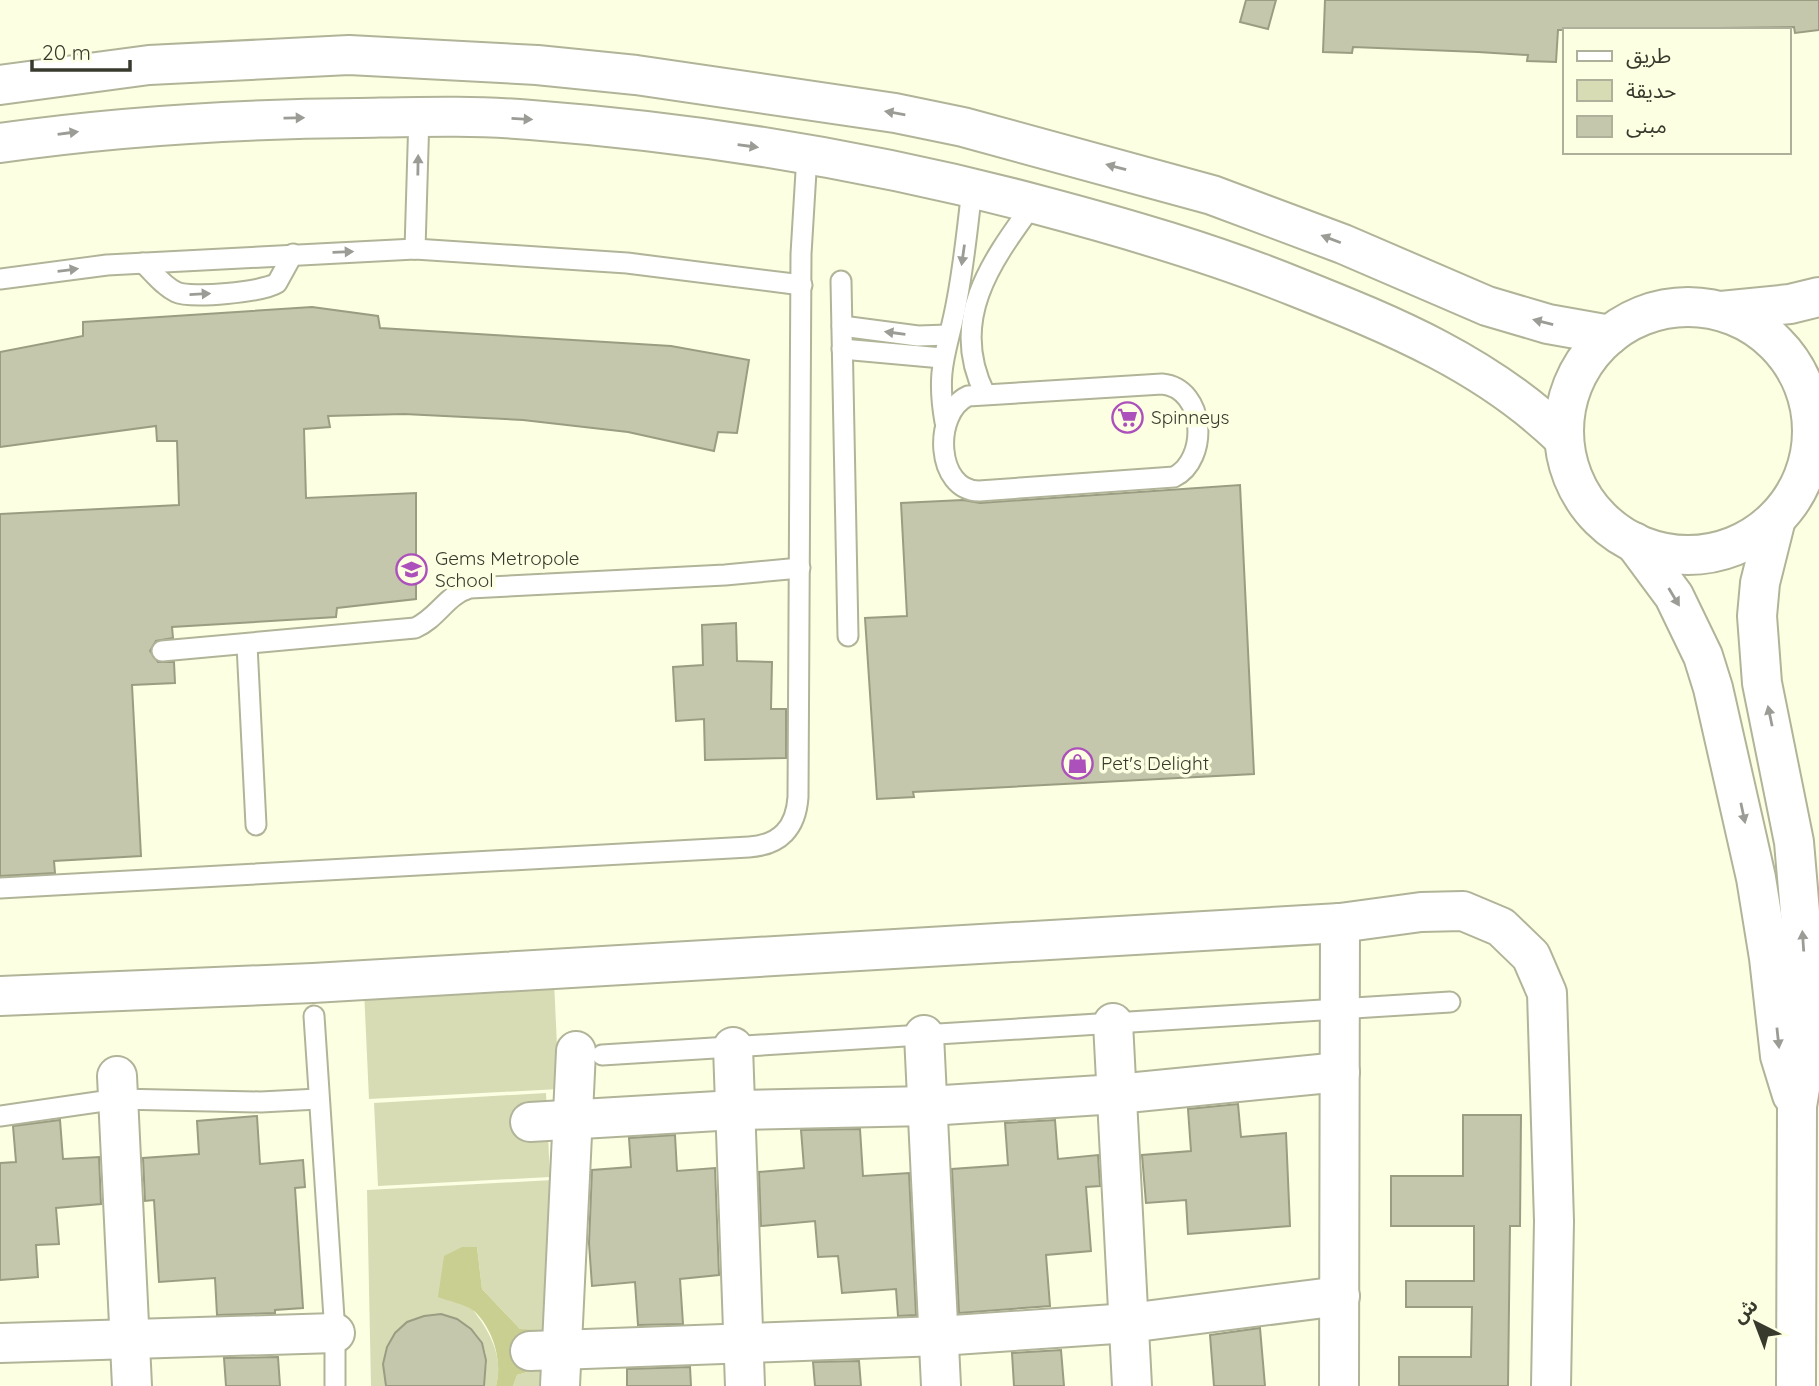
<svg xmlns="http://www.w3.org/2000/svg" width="1819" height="1386" font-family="Quicksand,'Noto Sans Arabic',sans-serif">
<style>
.green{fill:#d8dcb5}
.water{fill:#c9ce91}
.building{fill:#c4c7ab;stroke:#9b9d82;stroke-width:2}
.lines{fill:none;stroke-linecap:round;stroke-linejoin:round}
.service-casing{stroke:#b1b498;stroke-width:23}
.minor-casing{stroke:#b1b498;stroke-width:42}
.tertiary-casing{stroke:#b1b498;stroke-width:42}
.service{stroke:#fff;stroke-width:19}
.minor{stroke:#fff;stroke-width:38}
.tertiary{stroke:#fff;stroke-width:38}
.oneway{fill:#9c9c96}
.labels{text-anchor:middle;stroke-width:7;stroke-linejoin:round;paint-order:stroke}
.poi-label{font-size:19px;fill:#393a2e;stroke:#fcffe1;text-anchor:start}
</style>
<rect width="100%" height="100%" fill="#fcffe1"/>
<g class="green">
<path d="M 554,981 L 559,1089 L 369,1099 L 364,990 Z"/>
<path d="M 546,1093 L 550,1177 L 378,1186 L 374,1103 Z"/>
<path d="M 553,1180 L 551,1330 L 520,1329 L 482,1289 L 477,1247 L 473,1310 C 490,1332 504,1357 496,1386 L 481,1386 C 517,1305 365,1280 388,1386 L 371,1386 L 367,1190 Z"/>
<path d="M 552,1365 L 551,1386 L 513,1386 L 517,1375 Z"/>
</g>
<path class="water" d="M 462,1247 L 477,1247 L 482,1289 L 520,1329 L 551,1330 L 552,1365 L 517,1375 L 513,1386 L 496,1386 C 503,1362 493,1328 474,1311 C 465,1304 448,1301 438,1297 L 444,1256 Z"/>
<g class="building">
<path d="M 1246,0 L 1276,0 L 1268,29 L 1240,22 Z"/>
<path d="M 1325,0 L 1819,0 L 1819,30 L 1795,33 L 1794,27 L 1558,30 L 1556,62 L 1527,61 L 1528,55 L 1478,52 L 1353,47 L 1352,53 L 1323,52 Z"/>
<path d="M 312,307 L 378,316 L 380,328 L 671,346 L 749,360 L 737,433 L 718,432 L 714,451 L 628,432 L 523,420 L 404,414 L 328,416 L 330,427 L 304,429 L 306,498 L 416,493 L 416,599 L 337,608 L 336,617 L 172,627 L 173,638 L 156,641 L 150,651 L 158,662 L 174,662 L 175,683 L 132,685 L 141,856 L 54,861 L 55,873 L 0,876 L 0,514 L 179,505 L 177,441 L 157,441 L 156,426 L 0,447 L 0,352 L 83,336 L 83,322 Z"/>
<path d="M 1240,485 L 1254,774 L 913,792 L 914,797 L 877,799 L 865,618 L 907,616 L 901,503 L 963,500 L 980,503 Z"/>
<path d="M 736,623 L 737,661 L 772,662 L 771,709 L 786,709 L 786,758 L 705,760 L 704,719 L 676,721 L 673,667 L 703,665 L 702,625 Z"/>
<path d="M 1238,1104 L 1241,1137 L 1286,1133 L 1290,1226 L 1188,1234 L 1186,1200 L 1146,1203 L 1142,1155 L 1191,1151 L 1188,1109 Z"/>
<path d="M 1463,1115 L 1521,1115 L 1520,1226 L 1510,1226 L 1508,1386 L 1399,1386 L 1399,1357 L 1471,1357 L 1472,1307 L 1406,1307 L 1406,1281 L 1474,1281 L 1474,1226 L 1391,1226 L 1391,1176 L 1463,1176 Z"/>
<path d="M 257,1116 L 260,1164 L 303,1160 L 305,1187 L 295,1188 L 303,1308 L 275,1310 L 275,1313 L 217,1315 L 215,1278 L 159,1282 L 154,1200 L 145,1201 L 143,1158 L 199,1154 L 197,1121 Z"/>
<path d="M 60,1120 L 63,1159 L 99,1157 L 101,1204 L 56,1208 L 59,1244 L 36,1245 L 38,1277 L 0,1280 L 0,1163 L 16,1162 L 13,1126 Z"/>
<path d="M 1055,1120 L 1058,1159 L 1098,1155 L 1100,1186 L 1086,1187 L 1091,1251 L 1046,1255 L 1050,1306 L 959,1313 L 952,1169 L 1008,1165 L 1005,1123 Z"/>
<path d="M 860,1129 L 863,1176 L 909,1173 L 916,1315 L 898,1316 L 896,1289 L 842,1293 L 838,1256 L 818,1257 L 815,1221 L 761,1226 L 759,1172 L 804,1168 L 801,1130 Z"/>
<path d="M 675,1135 L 677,1171 L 715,1168 L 719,1275 L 680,1279 L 683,1324 L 638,1325 L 635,1282 L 592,1286 L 589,1243 L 592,1170 L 631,1167 L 629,1138 Z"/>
<path d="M 441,1314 L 457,1319 L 471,1329 L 482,1343 L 486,1360 L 484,1386 L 386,1386 L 383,1364 L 387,1347 L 395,1333 L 407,1322 L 424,1316 Z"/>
<path d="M 1260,1328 L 1265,1386 L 1214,1386 L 1210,1335 Z"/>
<path d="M 1061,1350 L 1064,1386 L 1014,1386 L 1012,1353 Z"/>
<path d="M 278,1357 L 280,1386 L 226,1386 L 224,1358 Z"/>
<path d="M 859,1361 L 861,1386 L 815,1386 L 813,1362 Z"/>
<path d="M 690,1367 L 691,1386 L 627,1386 L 627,1369 Z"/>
</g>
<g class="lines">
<defs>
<g id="service">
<path d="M 415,249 L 419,115"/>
<path d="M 143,263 C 153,272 163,286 176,292 C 191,299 263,292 277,283 L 293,254"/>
<path d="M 0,279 L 107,265 L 415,249 L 627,263 L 802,285"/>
<path d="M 841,281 L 848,636"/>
<path d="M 842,326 L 918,336 L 948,335"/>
<path d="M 842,349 L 942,358"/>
<path d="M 1162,384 C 1206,388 1209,460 1174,477 L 979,491 C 936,491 932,413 968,396 Z"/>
<path d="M 985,394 C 948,320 991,262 1033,204"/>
<path d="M 945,422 C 935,366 948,351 957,300 C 964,263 968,225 972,188"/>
<path d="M 247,645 L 256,825"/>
<path d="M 162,651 L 415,628 C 438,618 446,595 470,588 L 725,575 L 800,568"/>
<path d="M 0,888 L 749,847 C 780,845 796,828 798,797 L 801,254 L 807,155"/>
<path d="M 314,1016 L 335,1333 L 335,1386"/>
<path d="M 602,1055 L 1450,1002"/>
<path d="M 0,1116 L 118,1099 L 261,1102 L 318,1099"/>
</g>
<g id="minor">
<path d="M 1776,519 L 1760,583 L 1757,616 L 1762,683 L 1794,842 L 1805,971 L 1806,1053 L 1797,1106 L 1796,1386"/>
<path d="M 1634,542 L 1674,596 L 1703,656 L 1713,688 L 1756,878 L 1769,958 L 1780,1056 L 1792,1095"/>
<path d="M 0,996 L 313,983 L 1340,923 L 1421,912 L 1463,911 L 1501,927 L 1531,956 L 1547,993 L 1554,1221 L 1551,1386"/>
<path d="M 1113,1023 L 1132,1386"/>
<path d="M 924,1035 L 941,1386"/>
<path d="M 733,1047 L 745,1386"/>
<path d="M 117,1076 L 132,1386"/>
<path d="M 530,1122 L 735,1110 L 928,1106 L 1117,1094 L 1340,1072"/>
<path d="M 0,1343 L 335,1333"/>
<path d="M 530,1351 L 939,1336 L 1129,1323 L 1340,1296"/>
<path d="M 560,1386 L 576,1051"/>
<path d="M 1339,1386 L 1340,923"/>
</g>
<g id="tertiary">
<path d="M 0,85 L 149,65 L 349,55 L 537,65 L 636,75 L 895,113 L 963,127 L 1212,195 L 1343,244 L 1487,306 L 1548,324 L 1610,335"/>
<path d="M 0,143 C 120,126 238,119 359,118 C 416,117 474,115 531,120 C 702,133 873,161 1039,205 C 1126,228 1212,253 1296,287 C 1394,326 1487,364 1564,439"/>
<circle cx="1688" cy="431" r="124"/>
<path d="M 1721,311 L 1790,304 L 1819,297"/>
</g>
</defs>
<use href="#service" class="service-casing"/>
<use href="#minor" class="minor-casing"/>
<use href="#tertiary" class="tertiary-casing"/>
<use href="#service" class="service"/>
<use href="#minor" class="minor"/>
<use href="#tertiary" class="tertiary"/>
</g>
<defs><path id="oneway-solid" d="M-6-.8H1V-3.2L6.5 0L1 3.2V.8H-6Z" transform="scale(1.75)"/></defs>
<g class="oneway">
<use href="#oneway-solid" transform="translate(895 113) rotate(-170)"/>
<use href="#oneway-solid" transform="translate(294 118) rotate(-1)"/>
<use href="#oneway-solid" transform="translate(522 119) rotate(3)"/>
<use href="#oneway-solid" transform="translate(68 133) rotate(-8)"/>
<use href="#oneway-solid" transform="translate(748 146) rotate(8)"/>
<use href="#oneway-solid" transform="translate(418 165) rotate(-89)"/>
<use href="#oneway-solid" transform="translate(1116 167) rotate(-165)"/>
<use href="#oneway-solid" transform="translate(1331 239) rotate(-159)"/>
<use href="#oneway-solid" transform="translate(343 252) rotate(-2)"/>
<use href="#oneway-solid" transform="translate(963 255) rotate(98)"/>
<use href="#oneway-solid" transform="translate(68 270) rotate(-7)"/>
<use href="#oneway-solid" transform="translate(200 294) rotate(-3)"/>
<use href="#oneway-solid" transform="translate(1543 322) rotate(-166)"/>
<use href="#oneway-solid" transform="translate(895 333) rotate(-172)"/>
<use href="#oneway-solid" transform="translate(1674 597) rotate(59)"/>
<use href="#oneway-solid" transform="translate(1770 716) rotate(-102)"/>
<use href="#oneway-solid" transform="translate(1743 813) rotate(78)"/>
<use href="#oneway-solid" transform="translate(1803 941) rotate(-94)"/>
<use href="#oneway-solid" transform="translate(1778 1038) rotate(84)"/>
</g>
<defs>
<symbol id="supermarket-ring" viewBox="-11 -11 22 22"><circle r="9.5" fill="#fcffe1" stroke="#ac50bb" stroke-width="1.5"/><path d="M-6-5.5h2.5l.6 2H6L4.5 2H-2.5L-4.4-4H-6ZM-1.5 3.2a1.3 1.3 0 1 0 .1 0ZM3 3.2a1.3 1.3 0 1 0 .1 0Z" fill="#ac50bb"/></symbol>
<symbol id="school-ring" viewBox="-11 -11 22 22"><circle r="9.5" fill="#fcffe1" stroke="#ac50bb" stroke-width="1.5"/><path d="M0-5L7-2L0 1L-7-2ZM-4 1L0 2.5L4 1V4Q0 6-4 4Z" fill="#ac50bb"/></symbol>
<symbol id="shop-ring" viewBox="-11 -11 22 22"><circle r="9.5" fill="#fcffe1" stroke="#ac50bb" stroke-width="1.5"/><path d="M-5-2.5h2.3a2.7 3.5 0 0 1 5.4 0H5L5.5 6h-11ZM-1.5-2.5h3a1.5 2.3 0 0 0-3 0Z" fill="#ac50bb"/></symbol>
</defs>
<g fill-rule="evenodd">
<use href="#supermarket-ring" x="1110" y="400" width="35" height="35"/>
<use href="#school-ring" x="394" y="552" width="35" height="35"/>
<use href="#shop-ring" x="1060" y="746" width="35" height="35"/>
</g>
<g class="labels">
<g class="poi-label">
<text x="1151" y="424">Spinneys</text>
<text x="435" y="565">Gems Metropole<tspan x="435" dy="22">School</tspan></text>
<text x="1101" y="770">Pet's Delight</text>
</g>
</g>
<rect x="1563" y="28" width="228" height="126" fill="#fcffe1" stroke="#aeb099" stroke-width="2"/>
<rect x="1577" y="51" width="35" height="10" fill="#ffffff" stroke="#aeb099" stroke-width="2"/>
<text x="1626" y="63" font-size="21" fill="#393a2e">طريق</text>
<rect x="1577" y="80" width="35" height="21" fill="#d8dcb5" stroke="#aeb099" stroke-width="2"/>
<text x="1626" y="98" font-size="21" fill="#393a2e">حديقة</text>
<rect x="1577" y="116" width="35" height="21" fill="#c4c7ab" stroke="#aeb099" stroke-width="2"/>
<text x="1626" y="133" font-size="21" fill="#393a2e">مبنى</text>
<g transform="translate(1756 1323) rotate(318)" stroke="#fcffe1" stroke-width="5" paint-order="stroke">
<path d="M0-5L12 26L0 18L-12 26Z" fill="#393a2e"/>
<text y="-10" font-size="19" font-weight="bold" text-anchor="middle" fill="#393a2e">ش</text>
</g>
<path d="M32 60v10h98v-10" fill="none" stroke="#393a2e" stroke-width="3.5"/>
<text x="42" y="60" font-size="21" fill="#393a2e" stroke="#fcffe1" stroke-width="5" paint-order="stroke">20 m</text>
</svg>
